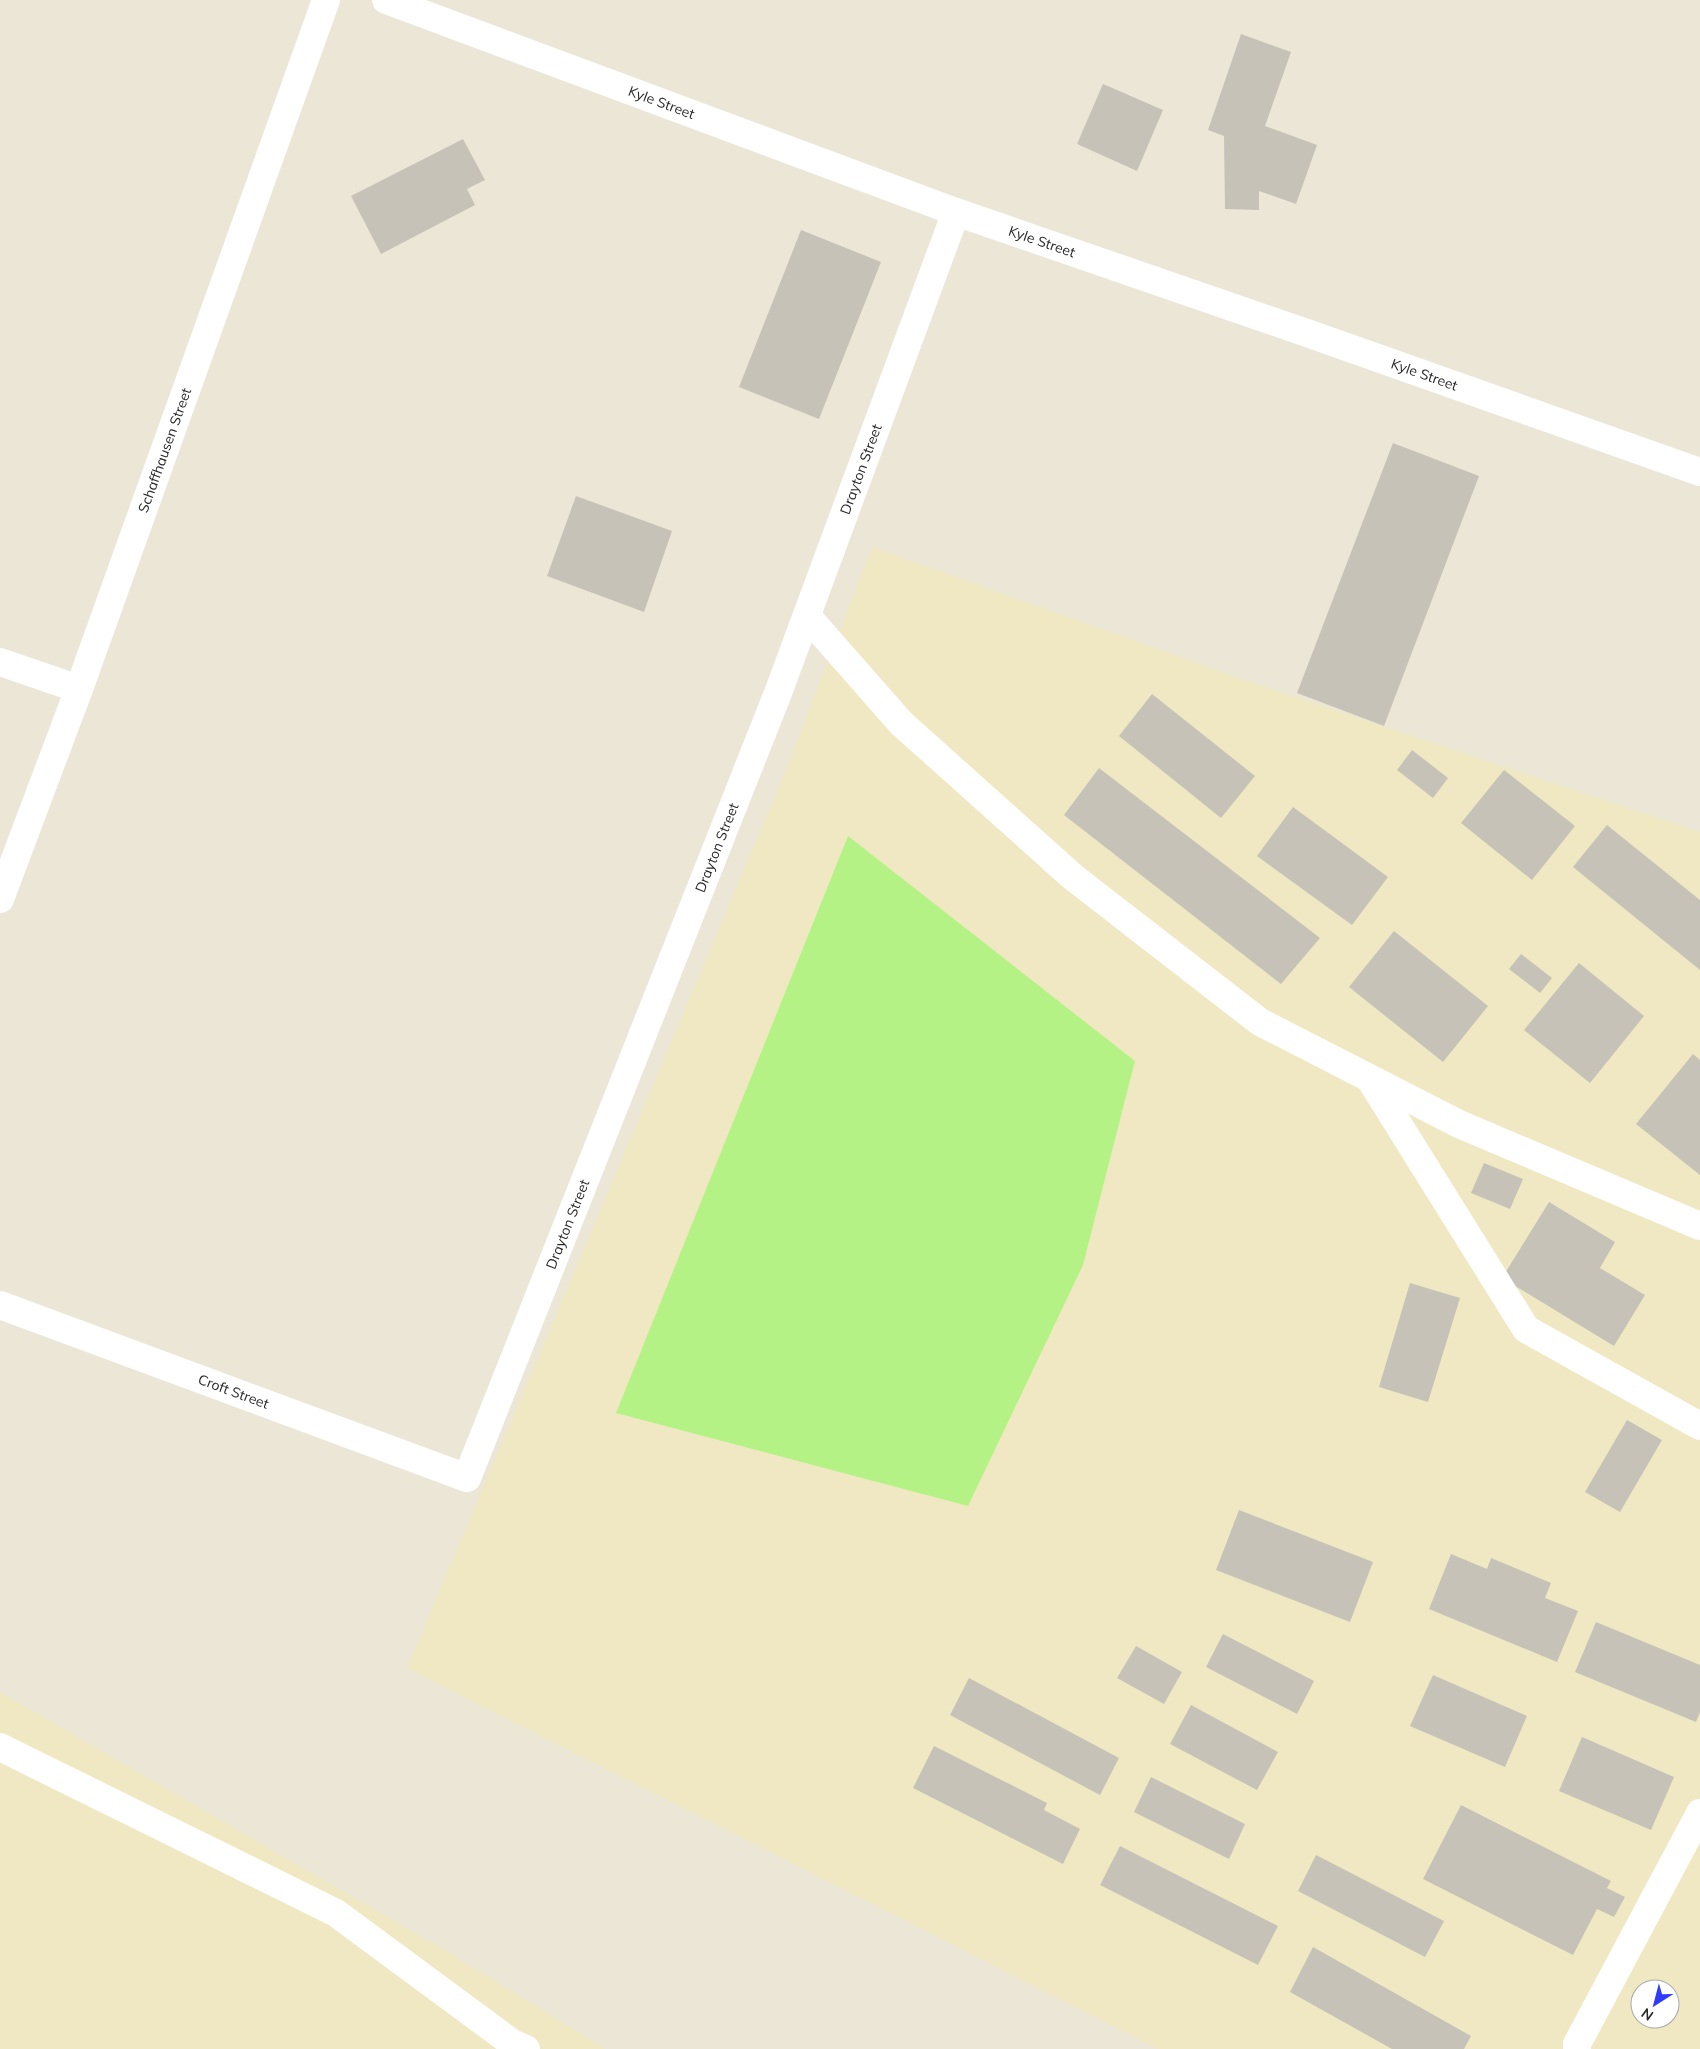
<svg xmlns="http://www.w3.org/2000/svg" width="1700" height="2049" font-family="Mulish,sans-serif">
<style>
.education{fill:#f0e8c3;fill-rule:evenodd}
.pitch{fill:#b5f286}
.building{fill:#c6c2b7}
.lines{fill:none;stroke-linecap:round;stroke-linejoin:round}
.minor{stroke:#fff;stroke-width:28}
.labels{text-anchor:middle;stroke-width:5;stroke-linejoin:round;paint-order:stroke}
.street-label{font-size:14px;fill:#272727;stroke:#fff}
</style>
<rect width="100%" height="100%" fill="#ece6d6"/>
<g class="education">
<path d="M 872,547 L 1242,679 L 1700,832 L 1700,2049 L 1158,2049 L 407,1668 L 783,777 ZM 1640,1989 L 1670,1989 L 1670,2019 L 1640,2019 Z"/>
<path d="M 0,1692 L 448,1952 L 606,2049 L 0,2049 Z"/>
</g>
<path class="pitch" d="M 848,836 L 1135,1061 L 1083,1265 L 968,1506 L 616,1413 Z"/>
<g class="building">
<path d="M 1241,34 L 1291,52 L 1265,126 L 1317,145 L 1296,204 L 1259,191 L 1259,210 L 1225,209 L 1224,136 L 1208,130 Z"/>
<path d="M 1103,84 L 1163,110 L 1137,171 L 1077,144 Z"/>
<path d="M 463,139 L 485,180 L 467,189 L 475,205 L 381,254 L 351,196 Z"/>
<path d="M 801,230 L 881,262 L 819,419 L 739,387 Z"/>
<path d="M 1393,443 L 1479,476 L 1384,726 L 1297,693 Z"/>
<path d="M 576,496 L 672,531 L 644,612 L 547,576 Z"/>
<path d="M 1152,694 L 1255,776 L 1221,818 L 1119,736 Z"/>
<path d="M 1412,750 L 1448,778 L 1433,798 L 1397,770 Z"/>
<path d="M 1099,768 L 1320,938 L 1281,984 L 1064,815 Z"/>
<path d="M 1504,770 L 1575,826 L 1532,880 L 1461,823 Z"/>
<path d="M 1293,807 L 1388,877 L 1352,925 L 1257,856 Z"/>
<path d="M 1607,825 L 1700,900 L 1700,970 L 1573,867 Z"/>
<path d="M 1394,931 L 1488,1006 L 1443,1062 L 1349,987 Z"/>
<path d="M 1521,954 L 1552,978 L 1540,993 L 1509,969 Z"/>
<path d="M 1579,963 L 1644,1016 L 1590,1083 L 1524,1030 Z"/>
<path d="M 1693,1054 L 1700,1060 L 1700,1175 L 1636,1124 Z"/>
<path d="M 1484,1163 L 1523,1179 L 1510,1209 L 1471,1193 Z"/>
<path d="M 1549,1202 L 1615,1242 L 1600,1268 L 1645,1295 L 1614,1346 L 1502,1278 Z"/>
<path d="M 1410,1283 L 1460,1298 L 1428,1402 L 1379,1387 Z"/>
<path d="M 1627,1420 L 1662,1440 L 1620,1512 L 1585,1492 Z"/>
<path d="M 1239,1510 L 1373,1562 L 1350,1622 L 1216,1570 Z"/>
<path d="M 1451,1554 L 1487,1569 L 1491,1558 L 1551,1583 L 1545,1598 L 1578,1611 L 1557,1662 L 1429,1609 Z"/>
<path d="M 1596,1622 L 1700,1665 L 1700,1712 L 1696,1722 L 1575,1672 Z"/>
<path d="M 1223,1634 L 1314,1681 L 1297,1714 L 1206,1667 Z"/>
<path d="M 1136,1646 L 1182,1672 L 1164,1704 L 1117,1678 Z"/>
<path d="M 1433,1675 L 1527,1716 L 1505,1767 L 1410,1726 Z"/>
<path d="M 969,1678 L 1119,1758 L 1100,1795 L 950,1715 Z"/>
<path d="M 1191,1705 L 1278,1752 L 1257,1790 L 1170,1744 Z"/>
<path d="M 1582,1737 L 1674,1777 L 1651,1830 L 1559,1791 Z"/>
<path d="M 934,1746 L 1047,1803 L 1044,1810 L 1080,1829 L 1063,1864 L 913,1788 Z"/>
<path d="M 1151,1777 L 1245,1824 L 1229,1859 L 1134,1812 Z"/>
<path d="M 1461,1805 L 1611,1881 L 1607,1888 L 1625,1897 L 1614,1917 L 1597,1909 L 1573,1955 L 1423,1879 Z"/>
<path d="M 1120,1846 L 1278,1926 L 1258,1965 L 1100,1885 Z"/>
<path d="M 1316,1855 L 1444,1921 L 1425,1957 L 1298,1891 Z"/>
<path d="M 1313,1947 L 1471,2036 L 1464,2049 L 1392,2049 L 1290,1992 Z"/>
</g>
<g class="lines">
<g class="minor">
<path id="s1" d="M 386,0 L 956,212 L 1307,333 L 1700,472"/>
<path d="M 807,616 L 901,723 L 1073,877 L 1260,1022 L 1459,1124 L 1700,1226"/>
<path d="M 0,662 L 79,689"/>
<path id="s2" d="M 0,899 L 79,689 L 326,0"/>
<path d="M 1370,1079 L 1526,1329 L 1700,1426"/>
<path id="s3" d="M 0,1305 L 467,1478 L 778,693 L 956,212"/>
<path d="M 0,1747 L 336,1913 L 512,2043 L 526,2049"/>
<path d="M 1577,2049 L 1577,2044 L 1700,1813"/>
</g>
</g>
<g class="labels">
<g class="street-label">
<text dy="5" stroke="none"><textPath href="#s1" startOffset="294">Kyle Street</textPath></text>
<text dy="5" stroke="none"><textPath href="#s1" startOffset="699">Kyle Street</textPath></text>
<text dy="5" stroke="none"><textPath href="#s1" startOffset="1104">Kyle Street</textPath></text>
<text dy="5" stroke="none"><textPath href="#s2" startOffset="478">Schaffhausen Street</textPath></text>
<text dy="5" stroke="none"><textPath href="#s3" startOffset="1581">Drayton Street</textPath></text>
<text dy="5" stroke="none"><textPath href="#s3" startOffset="1176">Drayton Street</textPath></text>
<text dy="5" stroke="none"><textPath href="#s3" startOffset="771">Drayton Street</textPath></text>
<text dy="5" stroke="none"><textPath href="#s3" startOffset="249">Croft Street</textPath></text>
</g>
</g>
<g transform="translate(1655 2004) rotate(216)"><circle r="24" fill="#ffffff" stroke="#a9a9a9"/>
<path d="M0-4L9 19L0 12L-9 19Z" fill="#3039ff"/>
<text y="-8" font-size="14" font-weight="bold" text-anchor="middle" fill="#272727">N</text>
</g>
</svg>
